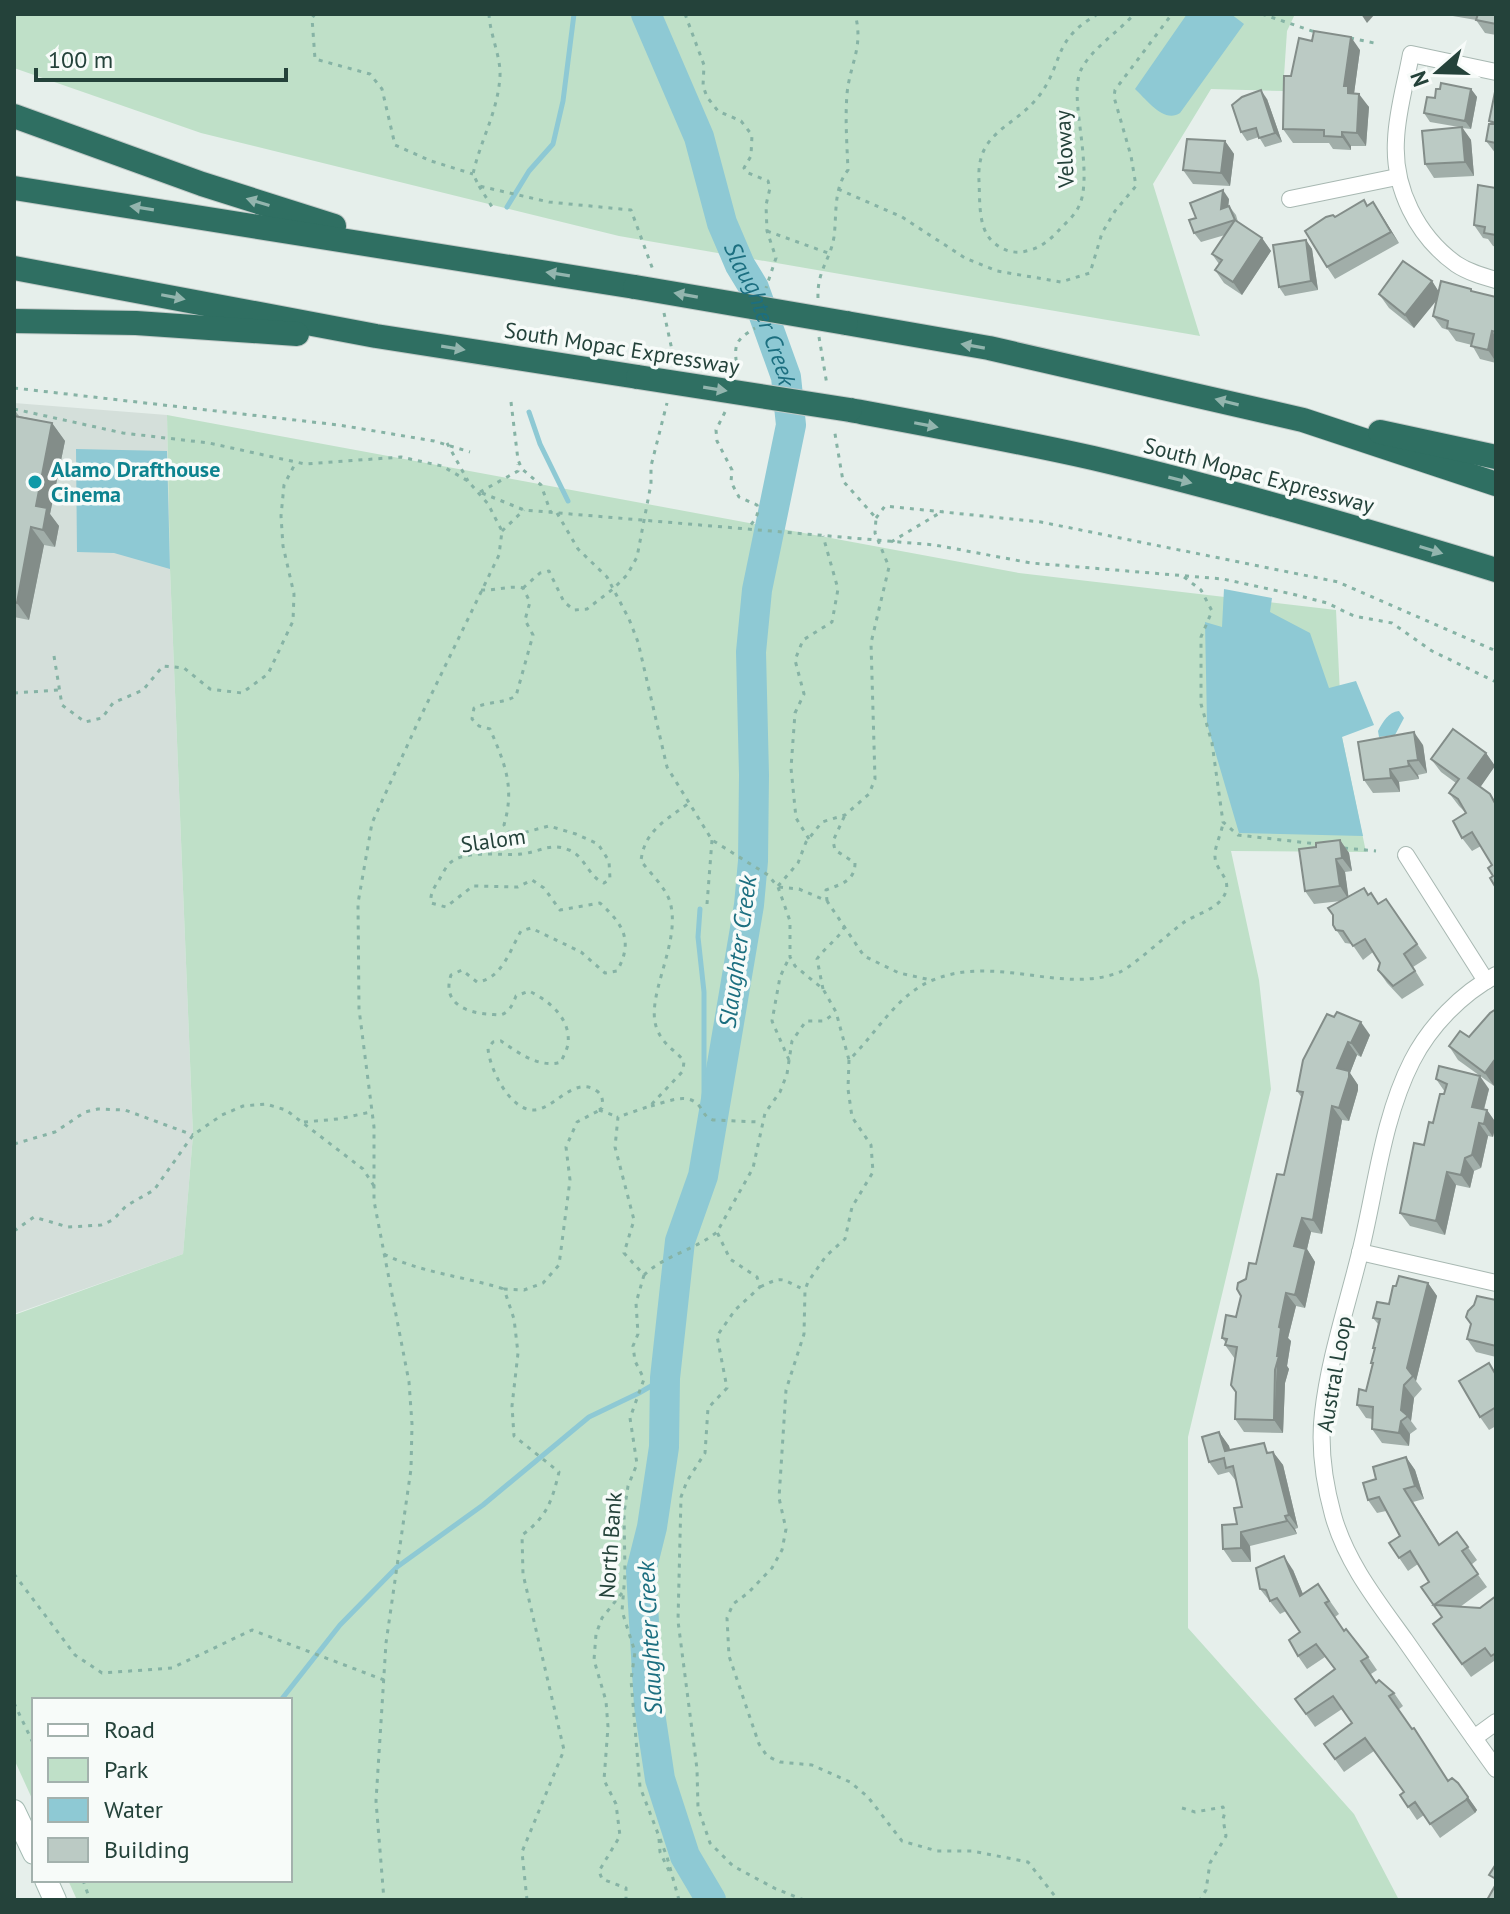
<svg xmlns="http://www.w3.org/2000/svg" width="1510" height="1914" font-family="'PT Sans',sans-serif">
<style>
.built{fill:#d4dfda}
.green{fill:#bfe0c8}
.water{fill:#8ec9d4}
.lines{fill:none;stroke-linecap:round;stroke-linejoin:round}
.stream{stroke:#8ec9d4;stroke-width:5}
.river{stroke:#8ec9d4;stroke-width:30}
.street-casing{stroke:#a8b8b2;stroke-width:18}
.secondary-casing{stroke:#a4bbb3;stroke-width:24}
.highway-casing{stroke:#c2cac8;stroke-width:26}
.path{stroke:#86b3a5;stroke-width:3;stroke-dasharray:4 6;stroke-linecap:butt}
.street{stroke:#fff;stroke-width:16}
.secondary{stroke:#fff;stroke-width:22}
.highway{stroke:#2f6f62;stroke-width:24}
.highway-bridge-casing{stroke:#c2cac8;stroke-width:26;stroke-linecap:butt}
.highway-bridge{stroke:#2f6f62;stroke-width:24}
.wall{fill:#a1aea9}
.shaded-wall{fill:#838d89}
.building{fill:#bbcac4;stroke:#838d89;stroke-width:2}
.oneway{fill:#93b5ae}
.culture-dot{fill:#0f9aa8;stroke:#f7fbf9;stroke-width:3}
.labels{text-anchor:middle;stroke-width:7;stroke-linejoin:round;paint-order:stroke}
.street-label{font-size:22px;fill:#24423a;stroke:#f7fbf9}
.culture-label{font-size:22px;font-weight:bold;fill:#0d838f;stroke:#f7fbf9;text-anchor:start}
.water-label{font-size:24px;font-style:italic;fill:#1c6f80;stroke:#f7fbf9}
</style>
<rect width="100%" height="100%" fill="#e6efeb"/>
<path class="built" d="M 14,403 L 167,415 L 170,569 L 193,1135 L 183,1254 L 14,1314 Z"/>
<g class="green">
<path d="M 14,14 L 1295,14 L 1287,31 L 1283,91 L 1211,89 L 1153,184 L 1200,336 L 619,236 L 201,133 L 14,68 Z"/>
<path d="M 167,415 L 1019,573 L 1336,610 L 1342,737 L 1366,852 L 1231,851 L 1259,980 L 1271,1089 L 1188,1437 L 1188,1628 L 1354,1814 L 1399,1900 L 77,1900 L 68,1880 L 290,1880 L 290,1700 L 34,1700 L 34,1803 L 14,1759 L 14,1315 L 183,1254 L 193,1135 L 170,569 Z"/>
</g>
<g class="water">
<path d="M 1187,14 L 1231,14 L 1244,24 L 1180,113 C 1164,124 1146,99 1135,89 Z"/>
<path d="M 76,449 L 167,451 L 170,569 L 114,553 L 77,552 Z"/>
<path d="M 1224,589 L 1272,598 L 1270,612 L 1310,633 L 1329,688 L 1356,681 L 1374,725 L 1342,737 L 1363,836 L 1239,833 L 1207,724 L 1205,622 L 1222,627 Z"/>
<path d="M 1399,711 L 1404,718 L 1395,735 L 1379,737 L 1378,731 C 1383,722 1388,712 1399,711 Z"/>
</g>
<g class="lines">
<g class="stream">
<path d="M 507,207 L 529,171 L 553,144 L 563,101 L 574,14"/>
<path d="M 529,412 L 540,444 L 568,501"/>
<path d="M 700,909 L 698,937 L 704,992 L 704,1100 L 715,1107"/>
<path d="M 281,1700 L 340,1625 L 397,1567 L 483,1505 L 589,1417 L 639,1393 L 665,1378"/>
</g>
<path class="river" id="s1" d="M 646,14 L 699,137 L 722,223 L 740,265 L 754,288 L 786,377 L 791,425 L 757,590 L 751,652 L 754,775 L 753,861 L 749,905 L 703,1176 L 680,1241 L 665,1378 L 664,1447 L 652,1527 L 641,1571 L 649,1706 L 660,1779 L 685,1856 L 711,1900"/>
<defs>
<g id="street">
<path d="M 1496,72 L 1411,54 C 1406,82 1397,111 1396,140 C 1393,188 1417,236 1456,264 C 1468,272 1482,276 1496,280"/>
<path d="M 1290,199 L 1397,177"/>
<path d="M 1406,855 L 1486,981"/>
<path d="M 1496,975 C 1461,994 1430,1026 1412,1061 C 1382,1120 1376,1189 1360,1253 C 1347,1306 1329,1359 1323,1413 C 1319,1446 1324,1482 1333,1515 C 1346,1562 1377,1601 1405,1640 C 1435,1683 1465,1726 1496,1769"/>
<path d="M 1360,1252 L 1496,1283"/>
<path d="M 1474,1738 L 1496,1722"/>
</g>
<g id="secondary">
<path d="M 14,1811 L 34,1853"/>
<path d="M 46,1880 L 55,1900"/>
</g>
<g id="highway">
<path d="M 14,116 L 202,184 L 334,226"/>
<path d="M 14,188 L 635,287"/>
<path d="M 14,268 L 376,336 L 638,377"/>
<path d="M 14,321 L 136,323 L 297,334"/>
<path d="M 846,323 L 989,348 L 1303,420 L 1496,484"/>
<path d="M 850,410 C 931,425 1013,440 1093,458 C 1229,490 1363,529 1496,570"/>
<path d="M 1380,432 L 1496,457"/>
</g>
</defs>
<use href="#street" class="street-casing"/>
<use href="#secondary" class="secondary-casing"/>
<use href="#highway" class="highway-casing"/>
<g class="path">
<path d="M 315,14 L 312,18 L 315,59 L 370,74 L 382,89 L 395,145 L 431,161 L 473,174"/>
<path d="M 489,14 C 490,35 501,57 500,76 C 498,112 480,141 473,174 L 479,186 L 549,202 L 631,210 L 653,270"/>
<path d="M 685,14 L 704,65 L 703,86 L 707,97 L 718,111 L 741,121 L 752,135 L 751,156 L 744,168 L 746,172 L 768,181 L 770,188 L 766,205 L 767,231 L 776,258 L 766,288"/>
<path d="M 1098,14 C 1051,41 1065,61 1039,96 C 1013,129 976,131 979,181 C 980,200 978,226 991,240 C 1002,251 1015,255 1030,250 C 1042,247 1052,238 1060,229 C 1067,222 1075,215 1079,206 C 1090,184 1080,134 1078,109 C 1077,97 1076,84 1080,72 C 1090,49 1118,33 1134,14"/>
<path d="M 1262,14 L 1315,32"/>
<path d="M 1350,38 L 1379,44"/>
<path d="M 479,186 L 494,210"/>
<path d="M 838,189 L 902,217 L 965,258 L 997,271 L 1061,282 L 1090,273 L 1102,233 L 1115,211 L 1136,186 L 1131,156 L 1114,97 L 1115,90 L 1172,14"/>
<path d="M 767,231 L 828,253"/>
<path d="M 818,298 C 817,270 830,261 834,237 C 837,214 833,189 848,170 C 847,145 845,119 847,94 C 850,63 864,47 855,14"/>
<path d="M 664,313 L 675,364"/>
<path d="M 819,337 L 827,385"/>
<path d="M 737,371 C 735,346 732,342 755,328"/>
<path d="M 14,388 L 339,425 L 434,441 L 470,452"/>
<path d="M 511,402 L 518,460 L 522,469 L 541,485 L 551,513"/>
<path d="M 14,409 L 123,433 L 209,443 L 305,464 L 401,457 L 442,466 L 468,481 L 488,504 L 502,531 L 499,555 L 418,722 L 372,823 L 358,903 L 359,1009 L 374,1127 L 374,1201 L 409,1382 L 412,1424 L 411,1469 L 386,1643 L 376,1801 L 384,1900"/>
<path d="M 725,412 L 716,430 L 717,441 L 732,470 L 731,482 L 739,497 L 757,505 C 760,515 754,521 747,529"/>
<path d="M 447,443 L 468,481"/>
<path d="M 480,492 L 518,471 L 518,464"/>
<path d="M 482,493 L 524,510 L 935,545 L 1031,563 L 1223,579 L 1292,594 L 1327,603 L 1354,616 L 1392,623 L 1432,651 L 1496,682"/>
<path d="M 557,513 L 578,549 L 607,577 L 629,619 L 638,642 L 667,767 L 712,840 L 768,875 L 778,887 L 790,921 L 790,957 L 795,966 L 823,989 L 836,1012 L 849,1060 C 876,1034 897,994 933,980 C 996,954 1062,995 1120,972 C 1133,966 1168,934 1183,923 C 1197,913 1221,909 1226,891 C 1230,877 1216,871 1215,857 C 1214,847 1222,833 1223,822"/>
<path d="M 876,518 L 885,506 L 1041,522 L 1338,582 L 1496,651"/>
<path d="M 502,531 L 524,510"/>
<path d="M 891,542 L 943,511"/>
<path d="M 1184,577 L 1201,590 L 1212,611 L 1201,637 L 1201,704 L 1212,743 L 1223,822 L 1238,835 L 1317,844"/>
<path d="M 523,588 L 540,573 L 549,571 L 564,602 L 574,610 L 587,609 L 613,589 L 627,575 L 637,557 L 651,484 L 651,466 L 667,403"/>
<path d="M 481,590 C 496,591 509,585 523,588 L 530,602 L 525,620 L 533,635 L 516,696 C 502,704 489,701 474,708 L 472,719 L 479,726 L 490,729 C 505,764 515,787 504,825 L 511,836 L 549,826 L 576,834 L 598,844 L 609,861 L 610,879 L 604,883 C 588,877 586,857 569,850 C 551,842 540,852 521,854 C 501,856 463,849 449,864 C 445,868 442,875 439,880 C 434,888 430,893 431,903 L 446,907 L 473,886 L 518,887 L 532,880 L 544,888 L 560,910 L 600,903 C 623,924 634,941 617,971 L 605,973 L 581,952 L 531,928 L 521,931 C 510,950 502,979 477,982 L 462,970 L 451,975 C 442,1002 464,1012 487,1014 C 488,1014 499,1015 500,1015 C 509,1013 513,1004 516,996 L 529,991 C 550,1001 571,1019 568,1044 C 567,1050 563,1057 561,1062 C 540,1069 517,1052 501,1041 L 493,1042 L 488,1048 C 489,1068 510,1111 534,1110 C 555,1109 574,1075 597,1091 C 603,1096 603,1101 602,1108 L 599,1110"/>
<path d="M 54,656 L 62,705 L 85,722 L 102,718 L 113,703 L 143,690 L 163,666 L 184,668 L 210,689 L 242,693 L 268,674 L 293,621 L 294,594 L 283,546 L 281,516 L 284,485 L 296,462"/>
<path d="M 14,693 L 59,690"/>
<path d="M 809,839 L 796,818 L 791,768 L 795,713 L 804,694 L 795,660 L 803,640 L 832,622 L 838,589 L 823,536"/>
<path d="M 1344,848 L 1376,851"/>
<path d="M 778,886 L 798,863 L 806,842 L 822,822 L 845,815 L 869,794 L 875,779 L 871,643 L 889,567 L 875,533 L 876,518 L 843,481 L 834,428"/>
<path d="M 779,887 L 799,889 L 827,901 L 864,956 L 899,973 L 931,980"/>
<path d="M 827,901 L 826,890 C 841,884 855,881 855,863 L 835,850 L 833,841 L 845,815"/>
<path d="M 707,904 L 712,840"/>
<path d="M 823,989 L 817,959 C 826,946 841,937 845,925"/>
<path d="M 789,1060 L 772,1021 L 780,977 L 789,958"/>
<path d="M 849,1060 L 848,1089 L 852,1117 L 871,1145 L 873,1172 L 852,1207 L 845,1239 L 826,1256 L 808,1282 L 805,1290 L 804,1334 L 786,1390 L 779,1498 L 786,1529 L 782,1550 L 772,1568 L 748,1593 L 733,1604 L 727,1618 L 729,1656 L 759,1744 L 767,1756 L 780,1762 L 812,1765 L 850,1782 L 868,1797 L 902,1841 L 937,1851 L 972,1851 L 1028,1862 L 1058,1900"/>
<path d="M 651,1106 C 667,1102 689,1091 700,1107 C 705,1114 705,1117 713,1120 L 760,1122"/>
<path d="M 599,1110 L 618,1117"/>
<path d="M 304,1122 L 338,1119 L 371,1112"/>
<path d="M 14,1144 L 55,1132 L 85,1112 L 98,1109 L 125,1110 L 193,1135"/>
<path d="M 14,1231 L 34,1217 L 68,1227 L 101,1225 L 113,1220 L 126,1206 L 154,1190 L 193,1135 L 222,1115 L 243,1106 L 266,1104 L 286,1110 L 363,1169 L 374,1186"/>
<path d="M 384,1254 C 421,1273 463,1276 504,1289"/>
<path d="M 644,1275 C 665,1255 695,1250 717,1232"/>
<path d="M 760,1287 C 785,1275 780,1279 805,1290"/>
<path d="M 14,1574 L 75,1655 L 102,1673 L 172,1668 L 252,1630 L 384,1680"/>
<path d="M 622,1593 L 602,1618 L 596,1634 L 594,1660 L 606,1701 L 608,1727 L 604,1780 L 616,1804 L 620,1836 L 599,1871 L 602,1879 L 626,1888 L 626,1900"/>
<path d="M 14,1703 L 34,1745"/>
<path d="M 1182,1808 L 1195,1812 L 1223,1807 L 1225,1812 L 1223,1819 L 1226,1836 L 1210,1863 L 1206,1890 L 1200,1900"/>
<path d="M 659,1839 L 660,1852 L 670,1873"/>
<path d="M 83,1880 L 90,1900"/>
<path d="M 527,1900 L 522,1852 L 564,1750 L 523,1574 L 522,1535 C 547,1517 552,1501 559,1472 L 514,1436 L 512,1406 L 518,1353 L 514,1319 L 504,1289 L 524,1290 L 543,1283 L 559,1265 L 570,1180 L 566,1147 L 577,1122 L 598,1111"/>
<path d="M 679,1900 L 667,1857 L 640,1787 L 631,1680 L 635,1652 L 622,1611 L 625,1574 L 624,1513 L 628,1486 L 637,1464 L 630,1418 L 644,1379 L 635,1361 L 633,1346 L 638,1334 L 636,1303 L 644,1275 L 624,1253 L 634,1220 L 615,1147 L 618,1117 L 650,1106 L 683,1071 L 684,1061 C 675,1050 663,1045 657,1029 C 644,997 682,943 670,902 C 666,888 650,873 641,861 C 644,831 666,820 689,803"/>
<path d="M 804,1900 L 776,1889 L 733,1866 L 710,1843 L 698,1808 L 697,1769 L 678,1621 L 681,1497 L 687,1481 L 705,1453 L 708,1408 L 727,1388 L 717,1336 L 735,1310 L 760,1287 L 757,1277 L 730,1259 L 717,1232 L 753,1168 L 765,1113 L 780,1092 L 787,1074 L 792,1041 L 806,1021 L 824,1021 L 835,1013"/>
</g>
<use href="#street" class="street"/>
<use href="#secondary" class="secondary"/>
<use href="#highway" class="highway"/>
<defs>
<g id="highway-bridge">
<path d="M 635,287 L 846,323"/>
<path d="M 638,377 L 850,410"/>
</g>
</defs>
<use href="#highway-bridge" class="highway-bridge-casing"/>
<use href="#highway-bridge" class="highway-bridge"/>
</g>
<g class="wall">
<path d="M 1446,14 L 1496,14 L 1496,35 L 1485,33 L 1476,20 L 1447,15 Z"/>
<path d="M 1360,50 L 1354,93 L 1369,107 L 1366,146 L 1351,146 L 1351,150 L 1333,149 L 1329,143 L 1293,143 L 1283,129 L 1291,76 Z"/>
<path d="M 1496,87 L 1496,154 L 1486,141 L 1492,124 L 1489,121 Z"/>
<path d="M 1440,89 L 1471,89 L 1477,97 L 1471,129 L 1462,128 L 1471,140 L 1474,176 L 1434,178 L 1425,164 L 1459,127 L 1430,122 L 1424,113 Z"/>
<path d="M 1267,99 L 1282,142 L 1265,147 L 1259,137 L 1247,141 L 1241,132 Z"/>
<path d="M 1225,141 L 1234,154 L 1230,186 L 1193,184 L 1183,170 Z"/>
<path d="M 1496,188 L 1496,247 L 1493,246 L 1488,239 L 1483,238 L 1474,225 Z"/>
<path d="M 1229,199 L 1228,207 L 1229,206 L 1236,215 L 1238,222 L 1262,238 L 1271,251 L 1242,295 L 1224,283 L 1215,270 L 1219,264 L 1212,254 L 1225,235 L 1201,242 L 1194,233 L 1196,218 Z"/>
<path d="M 1373,202 L 1399,243 L 1335,279 L 1327,267 L 1335,217 L 1368,205 Z"/>
<path d="M 1306,240 L 1312,249 L 1318,290 L 1285,296 L 1279,287 Z"/>
<path d="M 1432,281 L 1438,291 L 1473,292 L 1496,297 L 1496,363 L 1480,359 L 1472,345 L 1456,341 L 1448,330 L 1442,328 L 1433,316 L 1436,300 L 1414,328 L 1389,308 L 1379,294 Z"/>
<path d="M 14,409 L 19,416 L 52,423 L 65,441 L 50,514 L 59,526 L 55,547 L 44,545 L 29,620 L 14,617 Z"/>
<path d="M 1423,745 L 1427,773 L 1418,775 L 1419,779 L 1399,782 L 1400,792 L 1373,793 L 1364,780 Z"/>
<path d="M 1486,753 L 1495,766 L 1480,787 L 1490,794 L 1496,803 L 1496,888 L 1492,865 L 1481,846 L 1472,851 L 1462,838 L 1466,813 L 1459,806 L 1449,793 L 1456,783 L 1441,772 L 1431,759 Z"/>
<path d="M 1340,840 L 1349,853 L 1352,871 L 1345,872 L 1348,896 L 1368,895 L 1371,893 L 1379,904 L 1386,899 L 1427,958 L 1413,967 L 1424,985 L 1402,999 L 1387,983 L 1378,970 L 1380,963 L 1373,952 L 1363,960 L 1352,944 L 1345,943 L 1333,925 L 1341,901 L 1314,904 L 1305,891 L 1316,847 Z"/>
<path d="M 1327,1014 L 1370,1035 L 1361,1057 L 1357,1055 L 1350,1073 L 1358,1085 L 1358,1090 L 1349,1121 L 1342,1120 L 1322,1234 L 1311,1232 L 1307,1249 L 1315,1262 L 1305,1308 L 1296,1306 L 1288,1338 L 1291,1341 L 1287,1366 L 1289,1369 L 1285,1383 L 1283,1433 L 1244,1432 L 1235,1419 L 1236,1392 L 1235,1359 L 1225,1345 L 1226,1343 L 1222,1338 L 1236,1317 L 1246,1279 L 1256,1264 L 1284,1175 L 1302,1098 L 1297,1091 Z"/>
<path d="M 1469,1037 L 1494,1086 L 1458,1060 L 1449,1046 Z"/>
<path d="M 1436,1079 L 1489,1089 L 1484,1110 L 1487,1110 L 1496,1123 L 1493,1137 L 1488,1136 L 1481,1168 L 1474,1171 L 1470,1188 L 1456,1185 L 1445,1235 L 1410,1226 L 1400,1213 L 1424,1145 L 1445,1092 Z"/>
<path d="M 1428,1283 L 1437,1296 L 1416,1381 L 1422,1389 L 1414,1398 L 1411,1421 L 1417,1429 L 1410,1434 L 1409,1446 L 1382,1443 L 1372,1429 L 1373,1419 L 1366,1418 L 1357,1405 L 1366,1391 L 1373,1366 L 1371,1363 L 1374,1350 L 1373,1348 L 1378,1324 L 1373,1318 L 1389,1304 L 1396,1286 Z"/>
<path d="M 1496,1300 L 1496,1357 L 1476,1352 L 1467,1339 Z"/>
<path d="M 1489,1363 L 1496,1373 L 1496,1426 L 1489,1430 L 1480,1417 Z"/>
<path d="M 1219,1432 L 1229,1446 L 1230,1450 L 1273,1452 L 1283,1465 L 1298,1528 L 1295,1529 L 1297,1534 L 1250,1546 L 1251,1562 L 1232,1562 L 1223,1549 L 1237,1524 L 1242,1507 L 1236,1481 L 1229,1472 L 1218,1475 L 1209,1462 Z"/>
<path d="M 1406,1457 L 1415,1470 L 1424,1499 L 1413,1502 L 1440,1545 L 1457,1532 L 1477,1560 L 1471,1565 L 1487,1587 L 1460,1607 L 1480,1608 L 1496,1596 L 1496,1664 L 1494,1661 L 1471,1677 L 1442,1637 L 1442,1617 L 1421,1587 L 1429,1582 L 1418,1564 L 1408,1571 L 1389,1543 L 1400,1536 L 1386,1511 L 1377,1513 L 1368,1500 L 1376,1479 Z"/>
<path d="M 1293,1570 L 1303,1594 L 1318,1584 L 1339,1614 L 1335,1617 L 1344,1631 L 1368,1657 L 1377,1670 L 1371,1674 L 1376,1683 L 1394,1693 L 1403,1706 L 1398,1710 L 1412,1729 L 1414,1728 L 1448,1781 L 1458,1783 L 1477,1810 L 1475,1813 L 1440,1838 L 1424,1815 L 1417,1820 L 1400,1795 L 1404,1792 L 1374,1751 L 1344,1772 L 1324,1744 L 1352,1724 L 1342,1709 L 1315,1727 L 1295,1699 L 1335,1670 L 1325,1657 L 1307,1669 L 1298,1656 L 1300,1632 L 1286,1611 L 1280,1614 L 1260,1589 Z"/>
</g>
<g class="shaded-wall">
<path d="M 1361,14 L 1375,14 L 1367,23 Z"/>
<path d="M 1351,37 L 1360,50 L 1354,94 L 1357,106 L 1344,86 Z"/>
<path d="M 1471,89 L 1477,97 L 1471,129 L 1465,121 Z"/>
<path d="M 1261,90 L 1267,99 L 1282,142 L 1275,133 Z"/>
<path d="M 1359,94 L 1369,107 L 1366,146 L 1357,133 Z"/>
<path d="M 1462,127 L 1471,140 L 1474,176 L 1465,162 Z"/>
<path d="M 1342,132 L 1351,146 L 1351,150 L 1342,137 Z"/>
<path d="M 1225,141 L 1234,154 L 1230,186 L 1221,173 Z"/>
<path d="M 1223,190 L 1229,199 L 1227,218 L 1221,209 Z"/>
<path d="M 1373,202 L 1381,214 L 1399,243 L 1391,232 Z"/>
<path d="M 1262,238 L 1271,251 L 1242,295 L 1233,282 Z"/>
<path d="M 1306,240 L 1312,249 L 1318,290 L 1311,281 Z"/>
<path d="M 1432,281 L 1441,295 L 1414,328 L 1405,315 Z"/>
<path d="M 1492,331 L 1496,337 L 1496,362 L 1488,350 Z"/>
<path d="M 52,423 L 65,441 L 50,514 L 59,526 L 55,547 L 43,530 L 36,506 Z"/>
<path d="M 31,527 L 44,545 L 29,620 L 17,603 Z"/>
<path d="M 1414,732 L 1423,745 L 1427,773 L 1418,760 Z"/>
<path d="M 1486,753 L 1495,766 L 1477,792 L 1468,778 Z"/>
<path d="M 1408,761 L 1418,775 L 1419,779 L 1409,766 Z"/>
<path d="M 1390,769 L 1399,782 L 1400,792 L 1391,778 Z"/>
<path d="M 1340,840 L 1349,853 L 1352,871 L 1342,858 Z"/>
<path d="M 1336,859 L 1345,872 L 1349,900 L 1340,886 Z"/>
<path d="M 1361,1022 L 1370,1035 L 1361,1057 L 1351,1043 Z"/>
<path d="M 1348,1042 L 1357,1055 L 1350,1073 L 1358,1085 L 1358,1090 L 1349,1121 L 1339,1108 L 1337,1068 Z"/>
<path d="M 1496,1058 L 1496,1084 L 1494,1086 L 1485,1073 Z"/>
<path d="M 1480,1076 L 1489,1089 L 1481,1120 L 1472,1107 Z"/>
<path d="M 1332,1106 L 1342,1120 L 1322,1234 L 1313,1220 Z"/>
<path d="M 1487,1110 L 1496,1123 L 1493,1137 L 1484,1124 Z"/>
<path d="M 1479,1123 L 1488,1136 L 1481,1168 L 1472,1155 Z"/>
<path d="M 1465,1158 L 1474,1171 L 1470,1188 L 1461,1175 Z"/>
<path d="M 1447,1172 L 1456,1185 L 1445,1235 L 1436,1221 Z"/>
<path d="M 1302,1218 L 1311,1232 L 1307,1249 L 1315,1262 L 1305,1308 L 1295,1295 L 1294,1246 Z"/>
<path d="M 1428,1283 L 1437,1296 L 1416,1381 L 1407,1368 Z"/>
<path d="M 1286,1293 L 1296,1306 L 1288,1338 L 1291,1341 L 1287,1366 L 1289,1369 L 1285,1383 L 1283,1433 L 1274,1420 L 1279,1327 Z"/>
<path d="M 1404,1385 L 1414,1398 L 1411,1421 L 1401,1410 Z"/>
<path d="M 1401,1421 L 1410,1434 L 1409,1446 L 1399,1433 Z"/>
<path d="M 1219,1432 L 1229,1446 L 1234,1465 L 1225,1451 Z"/>
<path d="M 1273,1452 L 1283,1465 L 1298,1528 L 1289,1515 Z"/>
<path d="M 1406,1457 L 1415,1470 L 1424,1499 L 1415,1486 Z"/>
<path d="M 1285,1516 L 1295,1529 L 1297,1534 L 1287,1521 Z"/>
<path d="M 1241,1532 L 1250,1546 L 1251,1562 L 1241,1548 Z"/>
<path d="M 1284,1556 L 1293,1570 L 1309,1609 L 1300,1596 Z"/>
<path d="M 1468,1797 L 1477,1810 L 1475,1813 L 1466,1800 Z"/>
</g>
<g class="building">
<path d="M 1478,14 L 1496,14 L 1496,24 L 1476,20 Z"/>
<path d="M 1314,31 L 1351,37 L 1344,86 L 1348,86 L 1348,93 L 1359,94 L 1357,133 L 1342,132 L 1342,137 L 1324,136 L 1324,130 L 1283,129 L 1284,76 L 1291,76 L 1299,38 L 1312,41 Z"/>
<path d="M 1441,83 L 1471,89 L 1465,121 L 1424,113 L 1427,97 L 1435,98 L 1436,89 L 1440,89 Z"/>
<path d="M 1496,87 L 1496,123 L 1489,121 Z"/>
<path d="M 1261,90 L 1275,133 L 1259,138 L 1256,128 L 1241,132 L 1232,105 L 1242,97 Z"/>
<path d="M 1489,124 L 1496,124 L 1496,143 L 1486,141 Z"/>
<path d="M 1462,127 L 1465,162 L 1425,164 L 1422,131 Z"/>
<path d="M 1187,139 L 1225,141 L 1221,173 L 1183,170 Z"/>
<path d="M 1478,185 L 1496,188 L 1496,235 L 1484,233 L 1485,227 L 1474,225 Z"/>
<path d="M 1223,190 L 1221,209 L 1229,206 L 1235,220 L 1194,233 L 1189,220 L 1196,218 L 1190,203 Z"/>
<path d="M 1364,200 L 1367,206 L 1373,202 L 1391,232 L 1327,267 L 1305,231 L 1326,217 L 1333,215 L 1335,217 Z"/>
<path d="M 1235,220 L 1262,238 L 1233,282 L 1215,270 L 1222,260 L 1212,254 Z"/>
<path d="M 1306,240 L 1311,281 L 1279,287 L 1273,245 Z"/>
<path d="M 1403,261 L 1432,281 L 1405,315 L 1379,294 Z"/>
<path d="M 1441,281 L 1471,289 L 1471,291 L 1496,297 L 1496,332 L 1492,331 L 1488,350 L 1471,346 L 1474,334 L 1447,328 L 1448,321 L 1433,316 Z"/>
<path d="M 14,416 L 52,423 L 36,506 L 47,508 L 43,530 L 31,527 L 17,603 L 14,602 Z"/>
<path d="M 1453,729 L 1486,753 L 1468,778 L 1490,794 L 1496,805 L 1496,888 L 1490,878 L 1493,876 L 1488,868 L 1492,865 L 1472,832 L 1462,838 L 1453,821 L 1466,813 L 1458,799 L 1449,793 L 1459,779 L 1431,759 Z"/>
<path d="M 1414,732 L 1418,760 L 1408,761 L 1409,766 L 1390,769 L 1391,778 L 1364,780 L 1358,742 Z"/>
<path d="M 1340,840 L 1342,858 L 1336,859 L 1340,886 L 1305,891 L 1299,849 L 1316,847 L 1316,843 Z"/>
<path d="M 1364,888 L 1368,895 L 1371,893 L 1378,904 L 1386,899 L 1417,944 L 1404,954 L 1415,971 L 1393,986 L 1378,970 L 1380,963 L 1365,939 L 1353,946 L 1343,931 L 1336,930 L 1333,925 L 1333,915 L 1328,908 Z"/>
<path d="M 1496,1009 L 1496,1058 L 1485,1073 L 1449,1046 L 1460,1031 L 1469,1037 L 1490,1013 Z"/>
<path d="M 1337,1012 L 1361,1022 L 1351,1043 L 1348,1042 L 1337,1068 L 1349,1071 L 1349,1077 L 1339,1108 L 1332,1106 L 1313,1220 L 1302,1218 L 1294,1246 L 1306,1249 L 1295,1295 L 1286,1293 L 1279,1327 L 1281,1328 L 1277,1356 L 1279,1356 L 1275,1370 L 1274,1420 L 1235,1419 L 1236,1392 L 1231,1385 L 1237,1347 L 1225,1345 L 1227,1339 L 1222,1338 L 1226,1315 L 1236,1317 L 1241,1296 L 1237,1289 L 1238,1283 L 1246,1279 L 1249,1263 L 1256,1264 L 1277,1174 L 1284,1175 L 1303,1092 L 1297,1091 L 1303,1060 L 1327,1014 L 1334,1017 Z"/>
<path d="M 1439,1066 L 1480,1076 L 1472,1107 L 1487,1110 L 1484,1124 L 1479,1123 L 1472,1155 L 1465,1158 L 1461,1175 L 1447,1172 L 1436,1221 L 1400,1213 L 1414,1143 L 1424,1145 L 1429,1122 L 1433,1123 L 1440,1094 L 1444,1094 L 1447,1084 L 1436,1079 Z"/>
<path d="M 1399,1276 L 1428,1283 L 1407,1368 L 1413,1376 L 1404,1385 L 1401,1410 L 1408,1416 L 1401,1421 L 1399,1433 L 1372,1429 L 1373,1407 L 1357,1405 L 1359,1389 L 1366,1391 L 1373,1363 L 1371,1363 L 1375,1348 L 1373,1348 L 1380,1319 L 1373,1318 L 1377,1302 L 1389,1304 L 1393,1286 L 1396,1286 Z"/>
<path d="M 1477,1296 L 1496,1300 L 1496,1346 L 1467,1339 L 1471,1324 L 1466,1317 L 1468,1311 L 1474,1305 Z"/>
<path d="M 1489,1363 L 1496,1375 L 1496,1407 L 1480,1417 L 1459,1381 Z"/>
<path d="M 1219,1432 L 1225,1451 L 1264,1443 L 1267,1453 L 1273,1452 L 1289,1515 L 1285,1516 L 1287,1521 L 1241,1532 L 1241,1548 L 1223,1549 L 1222,1525 L 1237,1524 L 1234,1508 L 1242,1507 L 1233,1466 L 1226,1468 L 1224,1458 L 1209,1462 L 1202,1437 Z"/>
<path d="M 1406,1457 L 1415,1486 L 1404,1489 L 1439,1545 L 1457,1532 L 1468,1547 L 1462,1551 L 1478,1574 L 1434,1605 L 1480,1608 L 1496,1596 L 1496,1653 L 1491,1656 L 1485,1648 L 1462,1664 L 1433,1624 L 1442,1617 L 1421,1587 L 1429,1582 L 1410,1551 L 1399,1558 L 1389,1543 L 1400,1536 L 1379,1497 L 1368,1500 L 1363,1483 L 1376,1479 L 1373,1467 Z"/>
<path d="M 1284,1556 L 1300,1596 L 1318,1584 L 1329,1601 L 1325,1603 L 1344,1631 L 1346,1629 L 1368,1657 L 1361,1661 L 1376,1683 L 1379,1680 L 1394,1693 L 1389,1696 L 1412,1729 L 1414,1728 L 1448,1781 L 1452,1778 L 1458,1783 L 1468,1797 L 1466,1800 L 1430,1824 L 1415,1802 L 1408,1807 L 1400,1795 L 1404,1792 L 1365,1738 L 1335,1759 L 1324,1744 L 1352,1723 L 1333,1696 L 1306,1714 L 1295,1699 L 1335,1669 L 1316,1644 L 1298,1656 L 1289,1640 L 1300,1632 L 1277,1598 L 1270,1601 L 1266,1590 L 1260,1589 L 1256,1568 Z"/>
<path d="M 1496,1864 L 1496,1879 L 1489,1875 Z"/>
<path d="M 1496,1884 L 1496,1900 L 1487,1900 Z"/>
</g>
<defs><path id="oneway-solid" d="M-6-.8H1V-3.2L6.5 0L1 3.2V.8H-6Z" transform="scale(2)"/></defs>
<g class="oneway">
<use href="#oneway-solid" transform="translate(258 202) rotate(-163)"/>
<use href="#oneway-solid" transform="translate(142 208) rotate(-171)"/>
<use href="#oneway-solid" transform="translate(558 274) rotate(-171)"/>
<use href="#oneway-solid" transform="translate(686 295) rotate(-170)"/>
<use href="#oneway-solid" transform="translate(173 297) rotate(11)"/>
<use href="#oneway-solid" transform="translate(973 346) rotate(-170)"/>
<use href="#oneway-solid" transform="translate(453 348) rotate(9)"/>
<use href="#oneway-solid" transform="translate(715 389) rotate(9)"/>
<use href="#oneway-solid" transform="translate(1227 402) rotate(-166)"/>
<use href="#oneway-solid" transform="translate(926 425) rotate(11)"/>
<use href="#oneway-solid" transform="translate(1180 480) rotate(14)"/>
<use href="#oneway-solid" transform="translate(1431 550) rotate(17)"/>
</g>
<circle class="culture-dot" cx="35" cy="482" r="8"/>
<g class="labels">
<g class="street-label">
<text transform="translate(1064 149) rotate(-93)" y="8">Veloway</text>
<text transform="translate(622 348) rotate(9)" y="8">South Mopac Expressway</text>
<text transform="translate(1259 475) rotate(15)" y="8">South Mopac Expressway</text>
<text transform="translate(493 840) rotate(-8)" y="8">Slalom</text>
<text transform="translate(1334 1374) rotate(-80)" y="8">Austral Loop</text>
<text transform="translate(610 1545) rotate(-86)" y="8">North Bank</text>
</g>
<g class="culture-label">
<text x="51" y="477">Alamo Drafthouse<tspan x="51" dy="25">Cinema</tspan></text>
</g>
<g class="water-label">
<text dy="8" stroke="none"><textPath href="#s1" startOffset="322">Slaughter Creek</textPath></text>
<text transform="translate(738 952) rotate(-82)" y="8">Slaughter Creek</text>
<text transform="translate(650 1638) rotate(-93)" y="8">Slaughter Creek</text>
</g>
</g>
<rect width="1510" height="1914" fill="none" stroke="#24423a" stroke-width="32"/>
<rect x="32" y="1698" width="260" height="184" fill="#f7fbf9" stroke="#a3b1ad" stroke-width="2"/>
<rect x="48" y="1724" width="40" height="12" fill="#ffffff" stroke="#a3b1ad" stroke-width="2"/>
<text x="104" y="1738" font-size="24" fill="#24423a">Road</text>
<rect x="48" y="1758" width="40" height="24" fill="#bfe0c8" stroke="#a3b1ad" stroke-width="2"/>
<text x="104" y="1778" font-size="24" fill="#24423a">Park</text>
<rect x="48" y="1798" width="40" height="24" fill="#8ec9d4" stroke="#a3b1ad" stroke-width="2"/>
<text x="104" y="1818" font-size="24" fill="#24423a">Water</text>
<rect x="48" y="1838" width="40" height="24" fill="#bbcac4" stroke="#a3b1ad" stroke-width="2"/>
<text x="104" y="1858" font-size="24" fill="#24423a">Building</text>
<g transform="translate(1438 72) rotate(250)" stroke="#f7fbf9" stroke-width="6" paint-order="stroke">
<path d="M0-6L14 30L0 20L-14 30Z" fill="#24423a"/>
<text y="-12" font-size="22" font-weight="bold" text-anchor="middle" fill="#24423a">N</text>
</g>
<path d="M36 68v12h250v-12" fill="none" stroke="#24423a" stroke-width="4"/>
<text x="48" y="68" font-size="24" fill="#24423a" stroke="#f7fbf9" stroke-width="6" paint-order="stroke">100 m</text>
</svg>
